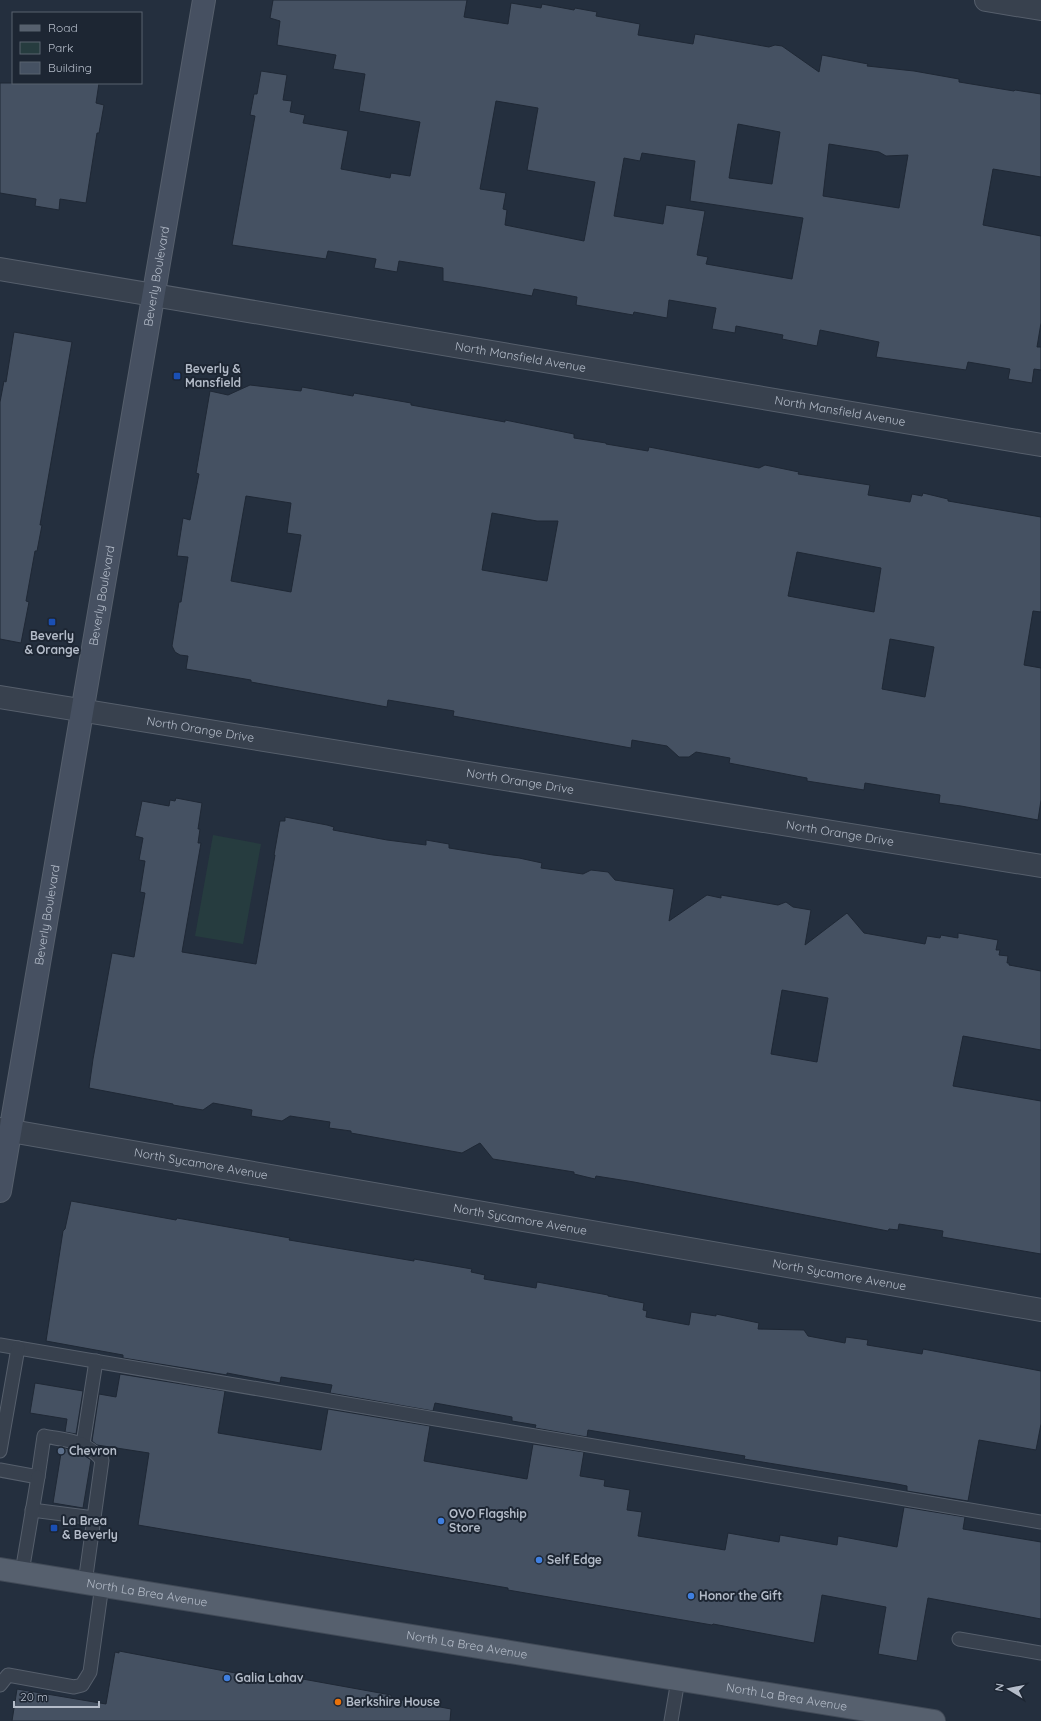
<svg xmlns="http://www.w3.org/2000/svg" width="1041" height="1721" font-family="Quicksand,sans-serif">
<style>
.green{fill:#263c3f}
.building{fill:#455162;stroke:#1f2835;fill-rule:evenodd}
.lines{fill:none;stroke-linecap:round;stroke-linejoin:round}
.lane-casing{stroke:#565f6c;stroke-width:15}
.street-casing{stroke:#565f6c;stroke-width:24}
.secondary-casing{stroke:#565f6c;stroke-width:24}
.primary-casing{stroke:#414a57;stroke-width:24}
.lane{stroke:#38414e;stroke-width:13}
.street{stroke:#38414e;stroke-width:22}
.secondary{stroke:#465061;stroke-width:22}
.primary{stroke:#56606e;stroke-width:22}
.transit-dot{fill:#1a4fb4;stroke:#1d2633;stroke-width:1.5}
.service-dot{fill:#5c6f8a;stroke:#1d2633;stroke-width:1.5}
.shop-dot{fill:#3f7fe0;stroke:#1d2633;stroke-width:1.5}
.food-dot{fill:#e8710a;stroke:#1d2633;stroke-width:1.5}
.labels{text-anchor:middle;stroke-width:4;stroke-linejoin:round;paint-order:stroke}
.street-label{font-size:12px;fill:#b4bcc9;stroke:#1d2633}
.poi-label{font-size:12px;font-weight:bold;fill:#b4bcc9;stroke:#1d2633;text-anchor:start}
</style>
<rect width="100%" height="100%" fill="#242f3e"/>
<path class="green" d="M 213,835 L 261,844 L 243,944 L 195,936 Z"/>
<g class="building">
<path d="M 273,0 L 467,0 L 464,17 L 508,24 L 511,3 L 541,8 L 542,4 L 574,10 L 575,8 L 597,12 L 596,16 L 640,24 L 638,35 L 693,44 L 695,34 L 769,47 L 775,45 L 782,46 L 819,72 L 822,55 L 868,64 L 867,66 L 914,71 L 959,79 L 959,82 L 1014,91 L 1015,90 L 1041,94 L 1041,177 L 993,169 L 983,225 L 1041,236 L 1041,323 L 1037,347 L 1041,347 L 1041,370 L 1034,369 L 1032,383 L 1008,379 L 1010,369 L 968,362 L 966,370 L 876,357 L 879,342 L 820,330 L 817,346 L 782,339 L 783,335 L 736,326 L 735,333 L 712,329 L 716,308 L 669,300 L 667,318 L 634,312 L 633,315 L 576,305 L 577,297 L 534,289 L 532,296 L 481,287 L 443,281 L 443,268 L 399,261 L 397,272 L 374,268 L 376,259 L 328,251 L 326,259 L 232,245 L 255,116 L 250,115 L 254,94 L 257,94 L 261,71 L 287,75 L 283,100 L 292,101 L 290,112 L 305,115 L 303,123 L 348,131 L 341,169 L 390,178 L 391,173 L 410,176 L 420,122 L 359,111 L 365,74 L 333,69 L 336,55 L 277,45 L 280,21 L 270,18 ZM 496,101 L 538,108 L 527,170 L 595,182 L 584,241 L 505,225 L 507,210 L 503,209 L 506,193 L 480,189 ZM 738,124 L 780,132 L 772,184 L 729,178 ZM 829,144 L 879,152 L 886,156 L 908,155 L 899,208 L 823,196 ZM 642,153 L 695,161 L 690,201 L 803,218 L 792,279 L 706,264 L 708,257 L 697,255 L 705,211 L 666,205 L 663,224 L 614,216 L 624,158 L 640,161 Z"/>
<path d="M 0,83 L 99,83 L 96,103 L 104,105 L 99,133 L 97,133 L 86,203 L 60,199 L 59,210 L 35,206 L 36,199 L 0,193 Z"/>
<path d="M 14,332 L 72,342 L 40,525 L 42,525 L 37,551 L 35,551 L 26,601 L 29,602 L 21,643 L 0,639 L 0,402 L 4,381 L 6,382 Z"/>
<path d="M 250,385 L 301,391 L 302,387 L 353,396 L 354,393 L 411,403 L 411,405 L 505,422 L 505,420 L 574,434 L 574,438 L 606,443 L 606,444 L 648,451 L 649,447 L 759,468 L 765,465 L 799,472 L 798,474 L 870,485 L 868,495 L 910,502 L 912,494 L 922,496 L 923,493 L 948,499 L 948,501 L 1041,517 L 1041,612 L 1033,611 L 1024,665 L 1041,668 L 1041,800 L 1038,820 L 961,806 L 939,803 L 940,795 L 895,788 L 865,783 L 864,790 L 807,781 L 807,778 L 796,776 L 729,763 L 730,758 L 696,752 L 689,757 L 679,757 L 667,746 L 632,740 L 631,748 L 453,716 L 454,711 L 388,700 L 387,707 L 251,682 L 251,680 L 186,669 L 188,656 L 180,655 L 175,652 L 172,646 L 179,602 L 181,602 L 188,557 L 177,556 L 183,518 L 190,520 L 199,474 L 196,473 L 210,391 L 228,395 ZM 246,496 L 291,503 L 287,533 L 301,535 L 291,592 L 231,581 ZM 492,513 L 537,521 L 558,521 L 547,581 L 482,570 ZM 797,552 L 881,568 L 874,612 L 788,596 ZM 890,639 L 934,647 L 925,697 L 882,689 Z"/>
<path d="M 176,798 L 202,803 L 198,829 L 200,829 L 198,843 L 201,843 L 182,952 L 256,964 L 275,855 L 274,855 L 280,821 L 285,821 L 285,817 L 327,825 L 334,827 L 333,830 L 387,840 L 426,845 L 426,840 L 449,844 L 449,848 L 493,855 L 519,858 L 542,863 L 541,868 L 583,874 L 591,870 L 608,872 L 615,880 L 674,889 L 669,921 L 707,895 L 721,898 L 721,895 L 778,905 L 786,902 L 793,907 L 811,910 L 805,945 L 847,913 L 864,933 L 925,944 L 927,936 L 940,938 L 941,935 L 958,938 L 958,933 L 998,940 L 996,950 L 1000,950 L 999,955 L 1008,956 L 1007,963 L 1009,963 L 1009,965 L 1041,971 L 1041,1050 L 963,1036 L 953,1086 L 1041,1101 L 1041,1254 L 942,1237 L 943,1231 L 899,1224 L 898,1230 L 889,1229 L 888,1231 L 634,1182 L 596,1176 L 595,1179 L 574,1174 L 574,1172 L 493,1159 L 480,1143 L 462,1153 L 351,1133 L 351,1131 L 329,1128 L 330,1122 L 290,1116 L 282,1121 L 251,1116 L 252,1110 L 213,1103 L 203,1110 L 173,1105 L 173,1104 L 89,1088 L 93,1059 L 112,953 L 134,957 L 145,893 L 140,892 L 145,861 L 139,860 L 143,838 L 135,836 L 142,801 L 169,806 L 170,800 L 175,801 ZM 782,990 L 828,998 L 817,1062 L 771,1054 Z"/>
<path d="M 71,1201 L 176,1220 L 177,1218 L 290,1238 L 289,1240 L 414,1261 L 414,1259 L 472,1269 L 471,1272 L 485,1275 L 484,1279 L 536,1288 L 537,1282 L 608,1295 L 608,1296 L 644,1303 L 643,1310 L 647,1311 L 646,1317 L 689,1325 L 691,1312 L 716,1316 L 716,1314 L 759,1323 L 758,1329 L 804,1330 L 808,1336 L 845,1343 L 846,1337 L 868,1340 L 867,1345 L 922,1354 L 923,1349 L 1041,1371 L 1041,1424 L 1036,1450 L 979,1440 L 968,1501 L 907,1491 L 907,1486 L 897,1484 L 744,1459 L 745,1456 L 588,1430 L 587,1437 L 535,1428 L 536,1425 L 512,1421 L 512,1417 L 435,1403 L 433,1411 L 330,1393 L 332,1385 L 281,1377 L 280,1383 L 227,1373 L 227,1375 L 123,1358 L 123,1355 L 46,1341 L 63,1231 L 65,1229 Z"/>
<path d="M 120,1374 L 225,1391 L 218,1433 L 321,1450 L 328,1409 L 430,1426 L 424,1461 L 476,1470 L 527,1479 L 533,1444 L 584,1452 L 580,1476 L 605,1480 L 604,1486 L 630,1490 L 627,1510 L 642,1512 L 638,1536 L 725,1550 L 728,1533 L 779,1542 L 780,1535 L 837,1545 L 838,1536 L 897,1547 L 904,1507 L 965,1517 L 963,1529 L 1041,1542 L 1041,1619 L 928,1598 L 917,1661 L 878,1654 L 886,1607 L 822,1595 L 814,1643 L 713,1624 L 712,1625 L 508,1590 L 508,1588 L 138,1525 L 149,1453 L 97,1445 L 92,1441 L 99,1394 L 116,1397 Z"/>
<path d="M 35,1383 L 83,1391 L 76,1434 L 65,1432 L 67,1419 L 30,1413 Z"/>
<path d="M 62,1447 L 79,1452 L 91,1460 L 83,1508 L 53,1503 Z"/>
<path d="M 119,1651 L 267,1679 L 272,1675 L 297,1678 L 391,1695 L 391,1698 L 451,1709 L 450,1721 L 12,1721 L 17,1689 L 106,1704 L 115,1652 L 119,1653 Z"/>
</g>
<g class="lines">
<defs>
<g id="lane">
<path d="M 0,1345 L 1041,1522"/>
<path d="M 83,1444 L 96,1361"/>
<path d="M 0,1451 L 18,1348"/>
<path d="M 0,1470 L 38,1477 L 44,1436 C 69,1441 85,1440 102,1460 L 85,1583"/>
<path d="M 32,1510 L 94,1518"/>
<path d="M 22,1572 L 38,1477"/>
<path d="M 959,1639 L 1041,1653"/>
<path d="M 0,1685 L 8,1675 L 74,1687 L 82,1685 L 90,1672 L 102,1585"/>
<path d="M 671,1721 L 678,1680"/>
</g>
<g id="street">
<path d="M 986,0 L 1041,9"/>
<path id="s1" d="M 0,269 L 1041,445"/>
<path id="s2" d="M 0,697 L 1041,866"/>
<path id="s3" d="M 0,1129 L 1041,1310"/>
</g>
<g id="secondary">
<path id="s4" d="M 0,1191 L 204,0"/>
</g>
<g id="primary">
<path id="s5" d="M 0,1569 L 934,1721"/>
</g>
</defs>
<use href="#lane" class="lane-casing"/>
<use href="#street" class="street-casing"/>
<use href="#secondary" class="secondary-casing"/>
<use href="#primary" class="primary-casing"/>
<use href="#lane" class="lane"/>
<use href="#street" class="street"/>
<use href="#secondary" class="secondary"/>
<use href="#primary" class="primary"/>
</g>
<g class="transit-dot">
<rect x="173" y="372" width="8" height="8" rx="2"/>
<rect x="48" y="618" width="8" height="8" rx="2"/>
<rect x="50" y="1524" width="8" height="8" rx="2"/>
</g>
<circle class="service-dot" cx="61" cy="1451" r="4"/>
<g class="shop-dot">
<circle cx="441" cy="1521" r="4"/>
<circle cx="539" cy="1560" r="4"/>
<circle cx="691" cy="1596" r="4"/>
<circle cx="227" cy="1678" r="4"/>
</g>
<circle class="food-dot" cx="338" cy="1702" r="4"/>
<g class="labels">
<g class="street-label">
<text dy="4" stroke="none"><textPath href="#s4" startOffset="928">Beverly Boulevard</textPath></text>
<text dy="4" stroke="none"><textPath href="#s1" startOffset="528">North Mansfield Avenue</textPath></text>
<text dy="4" stroke="none"><textPath href="#s1" startOffset="852">North Mansfield Avenue</textPath></text>
<text dy="4" stroke="none"><textPath href="#s4" startOffset="604">Beverly Boulevard</textPath></text>
<text dy="4" stroke="none"><textPath href="#s2" startOffset="203">North Orange Drive</textPath></text>
<text dy="4" stroke="none"><textPath href="#s2" startOffset="527">North Orange Drive</textPath></text>
<text dy="4" stroke="none"><textPath href="#s2" startOffset="851">North Orange Drive</textPath></text>
<text dy="4" stroke="none"><textPath href="#s4" startOffset="280">Beverly Boulevard</textPath></text>
<text dy="4" stroke="none"><textPath href="#s3" startOffset="204">North Sycamore Avenue</textPath></text>
<text dy="4" stroke="none"><textPath href="#s3" startOffset="528">North Sycamore Avenue</textPath></text>
<text dy="4" stroke="none"><textPath href="#s3" startOffset="852">North Sycamore Avenue</textPath></text>
<text dy="4" stroke="none"><textPath href="#s5" startOffset="149">North La Brea Avenue</textPath></text>
<text dy="4" stroke="none"><textPath href="#s5" startOffset="473">North La Brea Avenue</textPath></text>
<text dy="4" stroke="none"><textPath href="#s5" startOffset="797">North La Brea Avenue</textPath></text>
</g>
<g class="poi-label">
<text x="185" y="373">Beverly &amp;<tspan x="185" dy="14">Mansfield</tspan></text>
<text x="52" y="640" text-anchor="middle">Beverly<tspan x="52" dy="14">&amp; Orange</tspan></text>
<text x="69" y="1455">Chevron</text>
<text x="449" y="1518">OVO Flagship<tspan x="449" dy="14">Store</tspan></text>
<text x="62" y="1525">La Brea<tspan x="62" dy="14">&amp; Beverly</tspan></text>
<text x="547" y="1564">Self Edge</text>
<text x="699" y="1600">Honor the Gift</text>
<text x="235" y="1682">Galia Lahav</text>
<text x="346" y="1706">Berkshire House</text>
</g>
</g>
<rect x="12" y="12" width="130" height="72" fill="#1d2633" stroke="#59626f"/>
<rect x="20" y="25" width="20" height="6" fill="#56606e" stroke="#59626f"/>
<text x="48" y="32" font-size="12" fill="#b4bcc9">Road</text>
<rect x="20" y="42" width="20" height="12" fill="#263c3f" stroke="#59626f"/>
<text x="48" y="52" font-size="12" fill="#b4bcc9">Park</text>
<rect x="20" y="62" width="20" height="12" fill="#455162" stroke="#59626f"/>
<text x="48" y="72" font-size="12" fill="#b4bcc9">Building</text>
<g transform="translate(1009 1689) rotate(280)" stroke="#1d2633" stroke-width="3" paint-order="stroke">
<path d="M0-3L7 15L0 10L-7 15Z" fill="#b4bcc9"/>
<text y="-6" font-size="11" font-weight="bold" text-anchor="middle" fill="#b4bcc9">N</text>
</g>
<path d="M14 1701v6h85v-6" fill="none" stroke="#b4bcc9" stroke-width="2"/>
<text x="20" y="1701" font-size="12" fill="#b4bcc9" stroke="#1d2633" stroke-width="3" paint-order="stroke">20 m</text>
</svg>
